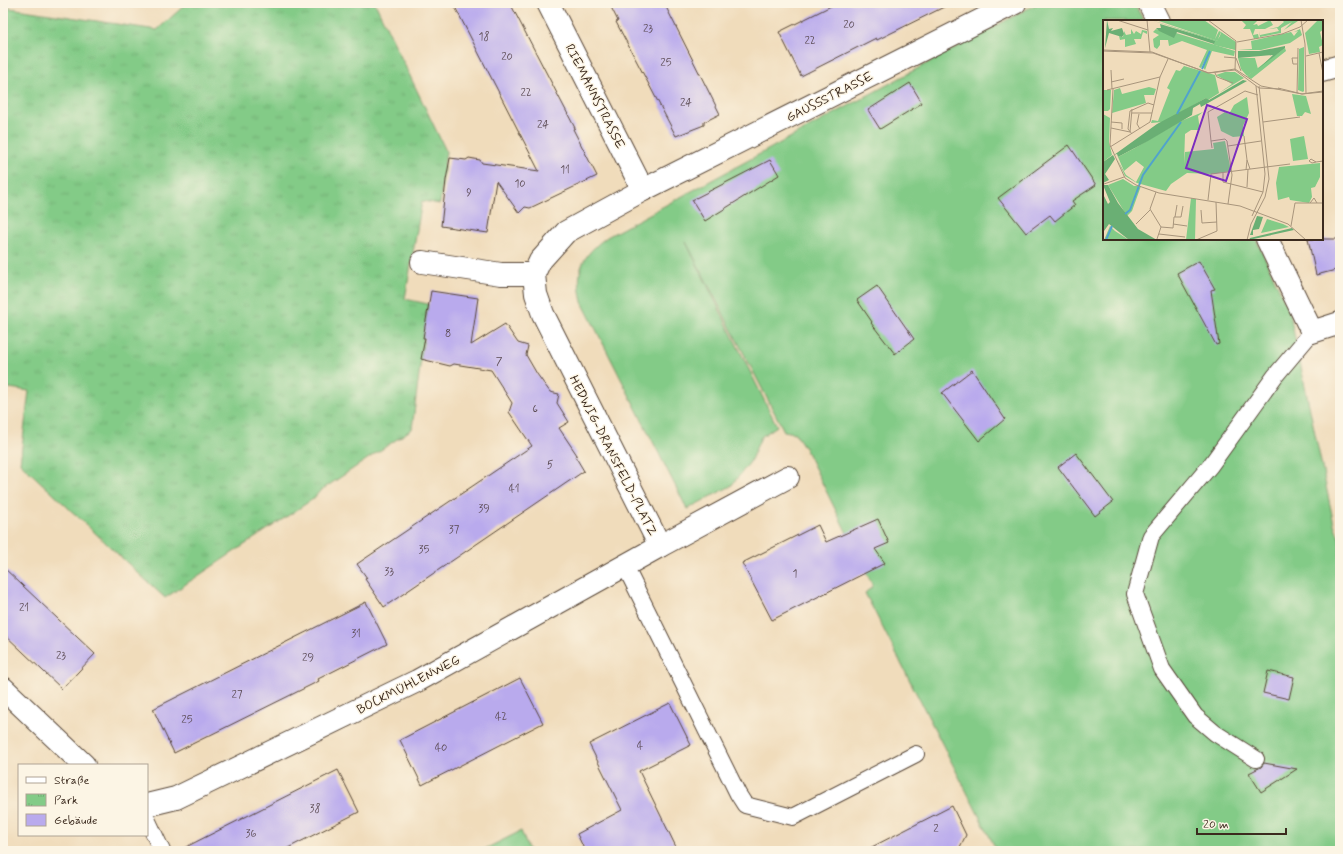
<svg xmlns="http://www.w3.org/2000/svg" width="1343" height="854" font-family="Mynerve,sans-serif">
<style>
.green{fill:#83cb87;stroke:#5f7a52}
.park{fill:url(#park-tufts);stroke:#5f7a52}
.building{fill:#b9aaed}
.lines{fill:none;stroke-linecap:round;stroke-linejoin:round}
.lane-casing{stroke:#564536;stroke-width:18}
.street-casing{stroke:#564536;stroke-width:24}
.lane{stroke:#fff;stroke-width:16}
.street{stroke:#fff;stroke-width:22}
.labels{text-anchor:middle;stroke-width:3;stroke-linejoin:round;paint-order:stroke}
.number-label{font-size:11px;fill:#5a4a52}
.street-label{font-size:13px;fill:#3b2a1e;stroke:#fcf5e5}
.inset-river{fill:none;stroke:#51a3cc;stroke-width:2}
.inset-road{fill:none;stroke:#a8957c;stroke-width:1}
.view{fill:#7b2cbf;fill-opacity:0.15;stroke:#7b2cbf;stroke-width:2}
.inset-edge{fill:none;stroke:#3b2a1e;stroke-width:2}
</style>
<defs>
<pattern id="park-tufts" width="24" height="20" patternUnits="userSpaceOnUse"><rect width="24" height="20" fill="#83cb87"/><path d="M3 7l-1-3M5 7V3M7 7l1-3M15 17l-1-3M17 17v-4M19 17l1-3" fill="none" stroke="#72ae74"/></pattern>
</defs>
<rect width="100%" height="100%" fill="#fcf5e5"/>
<filter id="ink" filterUnits="userSpaceOnUse"><feTurbulence type="fractalNoise" baseFrequency=".025" numOctaves="2"/><feDisplacementMap in="SourceGraphic" scale="8" xChannelSelector="R" yChannelSelector="G"/><feConvolveMatrix kernelMatrix="1 2 1 2 8 2 1 2 1" color-interpolation-filters="sRGB"/></filter>
<filter id="wash" filterUnits="userSpaceOnUse"><feTurbulence type="fractalNoise" baseFrequency=".012" numOctaves="4" result="noise"/><feDisplacementMap in="SourceGraphic" scale="16" xChannelSelector="R" yChannelSelector="G"/><feGaussianBlur stdDeviation="0.9" result="paint"/><feColorMatrix in="noise" values="0 0 0 0 0 0 0 0 0 0 0 0 0 0 0 0 0 1.4 0 .05"/><feComposite in="paint" operator="in"/></filter>
<g filter="url(#wash)">
<rect width="100%" height="100%" fill="#f0dcbb"/>
<g class="green">
<path d="M 1038,3 L 1134,3 L 1144,21 L 1104,21 L 1104,239 L 1256,239 L 1289,310 L 1334,524 L 1340,540 L 1340,851 L 997,851 L 865,593 L 873,586 L 805,448 L 795,433 L 784,431 L 686,242 L 777,426 L 761,437 L 750,462 L 731,486 L 687,509 L 582,302 C 575,271 581,256 607,237 Z"/>
<path d="M 521,831 L 529,851 L 481,851 Z"/>
</g>
<path class="park" d="M 187,3 L 375,3 L 446,151 L 440,204 L 422,201 L 405,299 L 428,304 L 412,429 L 320,491 L 313,499 L 165,598 L 20,463 L 29,391 L 3,387 L 3,7 L 157,30 Z"/>
<g id="blocks">
<g class="building">
<path d="M 453,3 L 510,3 L 575,128 L 573,129 L 597,176 L 530,208 L 525,207 L 519,213 L 496,181 L 488,233 L 441,226 L 446,180 L 450,158 L 466,160 L 469,158 L 480,160 L 482,163 L 539,171 Z"/>
<path d="M 609,3 L 664,3 L 720,114 L 704,122 L 704,125 L 676,136 L 616,22 L 618,21 Z"/>
<path d="M 837,3 L 952,3 L 877,40 L 876,38 L 801,76 L 779,32 Z"/>
<path d="M 910,83 L 922,103 L 880,129 L 868,110 Z"/>
<path d="M 1069,145 L 1096,185 L 1072,201 L 1075,205 L 1055,221 L 1050,215 L 1026,233 L 998,198 Z"/>
<path d="M 770,160 L 779,175 L 705,221 L 692,200 Z"/>
<path d="M 1308,239 L 1340,239 L 1340,269 L 1316,275 Z"/>
<path d="M 1199,261 L 1215,289 L 1211,290 L 1219,344 L 1216,345 L 1177,273 Z"/>
<path d="M 877,286 L 914,339 L 895,354 L 871,323 L 872,322 L 857,300 Z"/>
<path d="M 431,291 L 478,298 L 471,345 L 505,324 L 518,343 L 528,346 L 526,355 L 537,374 L 550,392 L 559,394 L 557,403 L 569,422 L 559,428 L 577,455 L 575,456 L 584,471 L 384,607 L 365,579 L 367,578 L 357,564 L 532,446 L 509,412 L 512,403 L 491,370 L 454,364 L 450,366 L 421,359 L 425,338 L 423,338 Z"/>
<path d="M 972,370 L 1005,419 L 979,441 L 942,393 Z"/>
<path d="M 1076,453 L 1113,502 L 1095,516 L 1058,467 Z"/>
<path d="M 878,519 L 889,543 L 875,549 L 885,563 L 772,620 L 742,563 L 818,525 L 826,542 Z"/>
<path d="M 3,567 L 95,654 L 62,689 L 3,633 Z"/>
<path d="M 366,602 L 387,644 L 318,679 L 319,681 L 174,753 L 153,709 Z"/>
<path d="M 1268,671 L 1294,677 L 1289,699 L 1263,693 Z"/>
<path d="M 520,678 L 543,723 L 422,785 L 400,740 Z"/>
<path d="M 670,703 L 691,745 L 639,771 L 678,851 L 585,851 L 577,834 L 622,810 L 589,744 Z"/>
<path d="M 1264,763 L 1297,769 L 1261,792 L 1249,773 L 1261,767 Z"/>
<path d="M 338,770 L 359,812 L 282,851 L 178,851 Z"/>
<path d="M 952,806 L 966,835 L 958,851 L 864,851 Z"/>
</g>
</g>
</g>
<g filter="url(#ink)">
<use href="#blocks" fill-opacity="0" stroke="#564536" stroke-width="1"/>
<g class="lines">
<defs>
<g id="lane">
<path d="M 625,566 L 738,794 L 745,805 L 793,817 L 916,754"/>
<path d="M 1256,759 L 1215,733 L 1195,716 L 1162,669 L 1135,594 L 1151,536 L 1210,466 L 1275,376 L 1312,332"/>
<path d="M 147,819 L 162,851"/>
</g>
<g id="street">
<path d="M 548,3 L 643,190"/>
<path d="M 1149,3 L 1158,21"/>
<path d="M 1322,71 L 1340,66"/>
<path d="M 1267,239 L 1312,332 L 1340,323"/>
<path d="M 422,262 L 501,274 L 534,274"/>
<path d="M 788,477 L 660,546 L 543,314 L 536,294 L 534,274 L 540,261 L 566,232 L 643,190 L 1015,3"/>
<path d="M 3,688 L 84,765"/>
<path d="M 147,805 L 176,798 L 417,681 L 660,546"/>
</g>
</defs>
<use href="#lane" class="lane-casing"/>
<use href="#street" class="street-casing"/>
<use href="#lane" class="lane"/>
<use href="#street" class="street"/>
</g>
</g>
<g class="labels">
<g class="number-label">
<text x="849" y="28">20</text>
<text x="648" y="32">23</text>
<text x="484" y="40">18</text>
<text x="810" y="44">22</text>
<text x="507" y="60">20</text>
<text x="666" y="66">25</text>
<text x="526" y="96">22</text>
<text x="686" y="106">24</text>
<text x="543" y="128">24</text>
<text x="565" y="173">11</text>
<text x="520" y="187">10</text>
<text x="469" y="196">9</text>
<text x="448" y="337">8</text>
<text x="499" y="365">7</text>
<text x="535" y="412">6</text>
<text x="550" y="468">5</text>
<text x="514" y="492">41</text>
<text x="484" y="512">39</text>
<text x="454" y="533">37</text>
<text x="424" y="553">35</text>
<text x="389" y="575">33</text>
<text x="795" y="577">1</text>
<text x="24" y="611">21</text>
<text x="356" y="637">31</text>
<text x="61" y="659">23</text>
<text x="308" y="661">29</text>
<text x="237" y="698">27</text>
<text x="501" y="720">42</text>
<text x="187" y="723">25</text>
<text x="640" y="749">4</text>
<text x="441" y="751">40</text>
<text x="315" y="812">38</text>
<text x="936" y="832">2</text>
<text x="251" y="837">36</text>
</g>
<g class="street-label">
<text transform="translate(596 96) rotate(63)" y="5">RIEMANNSTRASSE</text>
<text transform="translate(829 96) rotate(-27)" y="5">GAUSSSTRASSE</text>
<text transform="translate(614 455) rotate(63)" y="5">HEDWIG-DRANSFELD-PLATZ</text>
<text transform="translate(408 684) rotate(-27)" y="5">BOCKMÜHLENWEG</text>
</g>
</g>
<g transform="translate(1103 20)">
<rect width="220" height="220" fill="#f0dcbb"/>
<path d="M 53,0 L 101,0 L 115,10 L 112,19 L 116,11 L 118,12 L 115,19 L 119,13 L 133,22 L 133,30 L 110,24 L 115,21 ZM 138,0 L 155,0 L 150,5 L 154,4 L 155,6 L 167,0 L 170,5 L 162,9 L 152,9 L 150,15 L 155,14 L 156,18 L 151,19 L 147,9 L 140,9 L 143,5 ZM 179,0 L 195,1 L 181,10 L 189,2 L 178,8 L 178,13 L 157,17 L 156,11 L 157,15 L 176,11 L 174,8 L 166,9 L 175,7 L 181,2 ZM 28,9 L 31,14 L 33,11 L 38,14 L 39,10 L 44,11 L 44,14 L 40,12 L 38,19 L 31,19 L 33,24 L 22,27 L 22,19 L 17,20 L 16,16 L 20,17 L 21,11 L 23,15 L 28,14 ZM 53,9 L 71,17 L 73,13 L 132,31 L 131,36 L 109,31 L 102,50 L 100,47 L 108,30 L 98,48 L 96,47 L 104,30 L 79,21 L 66,26 L 65,20 L 57,20 L 57,25 L 54,29 L 51,27 L 50,19 L 56,15 L 50,12 ZM 197,9 L 199,15 L 187,23 L 158,30 L 135,30 L 149,29 L 148,21 L 188,12 L 191,16 L 195,11 L 191,12 ZM 182,28 L 183,31 L 148,59 L 144,56 ZM 81,46 L 112,55 L 116,73 L 105,80 L 103,78 L 60,102 L 48,103 L 49,100 L 55,101 L 67,70 L 64,68 L 73,50 L 77,51 ZM 0,50 L 0,70 L 8,70 L 7,89 L 5,91 L 0,91 ZM 46,67 L 53,69 L 51,75 L 41,75 L 43,83 L 9,93 L 11,70 L 17,68 L 19,74 ZM 100,92 L 95,96 L 97,110 L 88,110 L 82,114 L 81,144 L 82,132 L 111,129 L 110,123 L 122,121 L 128,151 L 109,154 L 84,153 L 68,164 L 63,171 L 34,163 L 22,156 L 14,139 L 23,155 L 33,162 L 41,147 L 32,140 L 32,128 L 78,101 ZM 0,94 L 7,98 L 6,122 L 9,135 L 0,142 ZM 201,116 L 205,139 L 190,141 L 187,119 ZM 20,159 L 31,166 L 38,166 L 29,191 L 24,196 L 5,165 ZM 164,199 L 180,204 L 186,207 L 158,213 ZM 7,206 L 12,211 L 26,220 L 1,220 Z" fill="#83cb87"/>
<path d="M 4,0 L 6,9 L 10,8 L 8,11 L 19,8 L 21,14 L 19,17 L 6,13 L 2,28 ZM 57,4 L 94,15 L 113,21 L 111,24 L 74,12 L 71,18 L 56,11 L 53,8 L 58,8 ZM 182,26 L 182,28 L 155,49 L 170,35 L 135,38 L 135,31 L 156,31 ZM 140,60 L 144,61 L 98,87 L 97,84 L 90,88 L 89,95 L 45,121 L 15,137 L 14,134 L 11,135 L 54,104 L 103,78 L 106,80 ZM 10,135 L 12,139 L 2,154 L 6,160 L 0,163 L 0,142 ZM 0,165 L 5,165 L 15,183 L 35,209 L 54,220 L 26,220 L 6,204 L 1,211 L 0,174 L 5,184 L 7,182 ZM 154,196 L 160,197 L 156,209 L 150,210 L 150,215 L 147,215 ZM 189,208 L 191,210 L 146,220 L 147,218 Z" fill="#6aaf74"/>
<path d="M 48,0 L 116,21 L 118,12 L 131,21 L 133,30 L 111,25 L 112,21 ZM 215,0 L 220,0 L 220,10 L 217,12 L 220,25 L 216,27 L 217,32 L 206,34 L 202,13 ZM 201,27 L 201,71 L 200,72 L 195,70 L 196,29 ZM 135,38 L 152,38 L 155,49 L 144,56 L 138,49 ZM 122,52 L 132,52 L 141,58 L 116,73 L 129,64 L 113,55 ZM 189,74 L 203,76 L 208,94 L 202,92 L 199,96 L 194,96 ZM 144,77 L 146,93 L 140,106 L 141,116 L 130,117 L 118,111 L 114,97 L 122,92 L 126,94 L 131,85 ZM 32,128 L 33,141 L 21,151 L 15,137 ZM 217,143 L 217,157 L 212,167 L 208,168 L 209,177 L 206,183 L 187,180 L 186,177 L 175,180 L 173,163 L 176,147 ZM 88,178 L 93,179 L 92,220 L 83,220 Z" fill="#83cb87"/>
<path class="inset-river" d="M 99,49 L 107,31M 74,94 L 97,51M 22,194 L 27,190 L 40,155 L 78,102M 3,220 L 9,206"/>
<path class="inset-road" d="M 14,0 L 45,10M 44,0 L 47,32M 105,0 L 133,21 L 132,50M 198,0 L 202,24 L 203,74M 134,22 L 179,14 L 197,7 L 205,0M 0,30 L 49,32 L 105,53 L 132,49 L 158,66 L 199,74 L 220,71M 0,31 L 50,33 L 106,53 L 132,50 L 156,68 L 178,69M 216,33 L 220,53M 203,36 L 220,32M 121,37 L 133,38M 133,38 L 138,51M 194,44 L 190,44 L 189,38 L 195,38M 8,50 L 9,69M 112,53 L 114,57 L 130,63M 8,62 L 21,59M 175,68 L 199,74 L 220,72M 10,69 L 7,125 L 22,158 L 33,165 L 56,173 L 137,186 L 185,204 L 203,220M 4,70 L 57,57M 194,73 L 195,28M 29,93 L 49,93M 36,94 L 34,104 L 37,109M 8,102 L 19,103 L 19,109M 160,102 L 197,97M 8,108 L 27,112 L 29,89M 29,114 L 25,109 L 27,91 L 45,83 L 51,85M 141,116 L 144,140M 108,121 L 105,92 L 142,71 L 155,75M 125,126 L 158,121M 7,127 L 47,102 L 57,57 L 65,39M 109,128 L 108,121 L 122,119 L 124,121 L 129,155 L 125,184M 213,142 L 208,139 L 206,141 L 209,143 L 213,142 L 220,141M 143,150 L 144,140 L 147,149M 120,153 L 120,162 L 160,172M 1,164 L 21,157M 144,167 L 145,149M 53,172 L 47,189 L 58,207 L 54,219M 105,180 L 108,154 L 187,144M 207,183 L 211,178 L 214,183M 98,190 L 99,203 L 114,202M 149,196 L 160,172 L 162,154 L 153,66M 72,197 L 74,185M 33,204 L 47,190M 70,204 L 84,206M 188,206 L 192,183 L 220,183M 58,207 L 70,208 L 71,197 L 78,197 L 80,186M 56,214 L 82,217M 93,220 L 114,211 L 113,182M 144,220 L 148,204 L 162,177 L 166,159 L 156,66"/>
<path class="view" d="M 104,85 L 144,99 L 123,161 L 83,148 Z"/>
<rect width="220" height="220" class="inset-edge"/>
</g>
<rect width="1343" height="854" fill="none" stroke="#fcf5e5" stroke-width="16"/>
<rect x="18" y="764" width="130" height="72" fill="#fcf5e5" stroke="#afa495"/>
<rect x="26" y="777" width="20" height="6" fill="#ffffff" stroke="#afa495"/>
<text x="54" y="784" font-size="12" fill="#3b2a1e">Straße</text>
<rect x="26" y="794" width="20" height="12" fill="url(#park-tufts)" stroke="#afa495"/>
<text x="54" y="804" font-size="12" fill="#3b2a1e">Park</text>
<rect x="26" y="814" width="20" height="12" fill="#b9aaed" stroke="#afa495"/>
<text x="54" y="824" font-size="12" fill="#3b2a1e">Gebäude</text>
<path d="M1197 828v6h89v-6" fill="none" stroke="#3b2a1e" stroke-width="2"/>
<text x="1203" y="828" font-size="12" fill="#3b2a1e" stroke="#fcf5e5" stroke-width="3" paint-order="stroke">20 m</text>
</svg>
